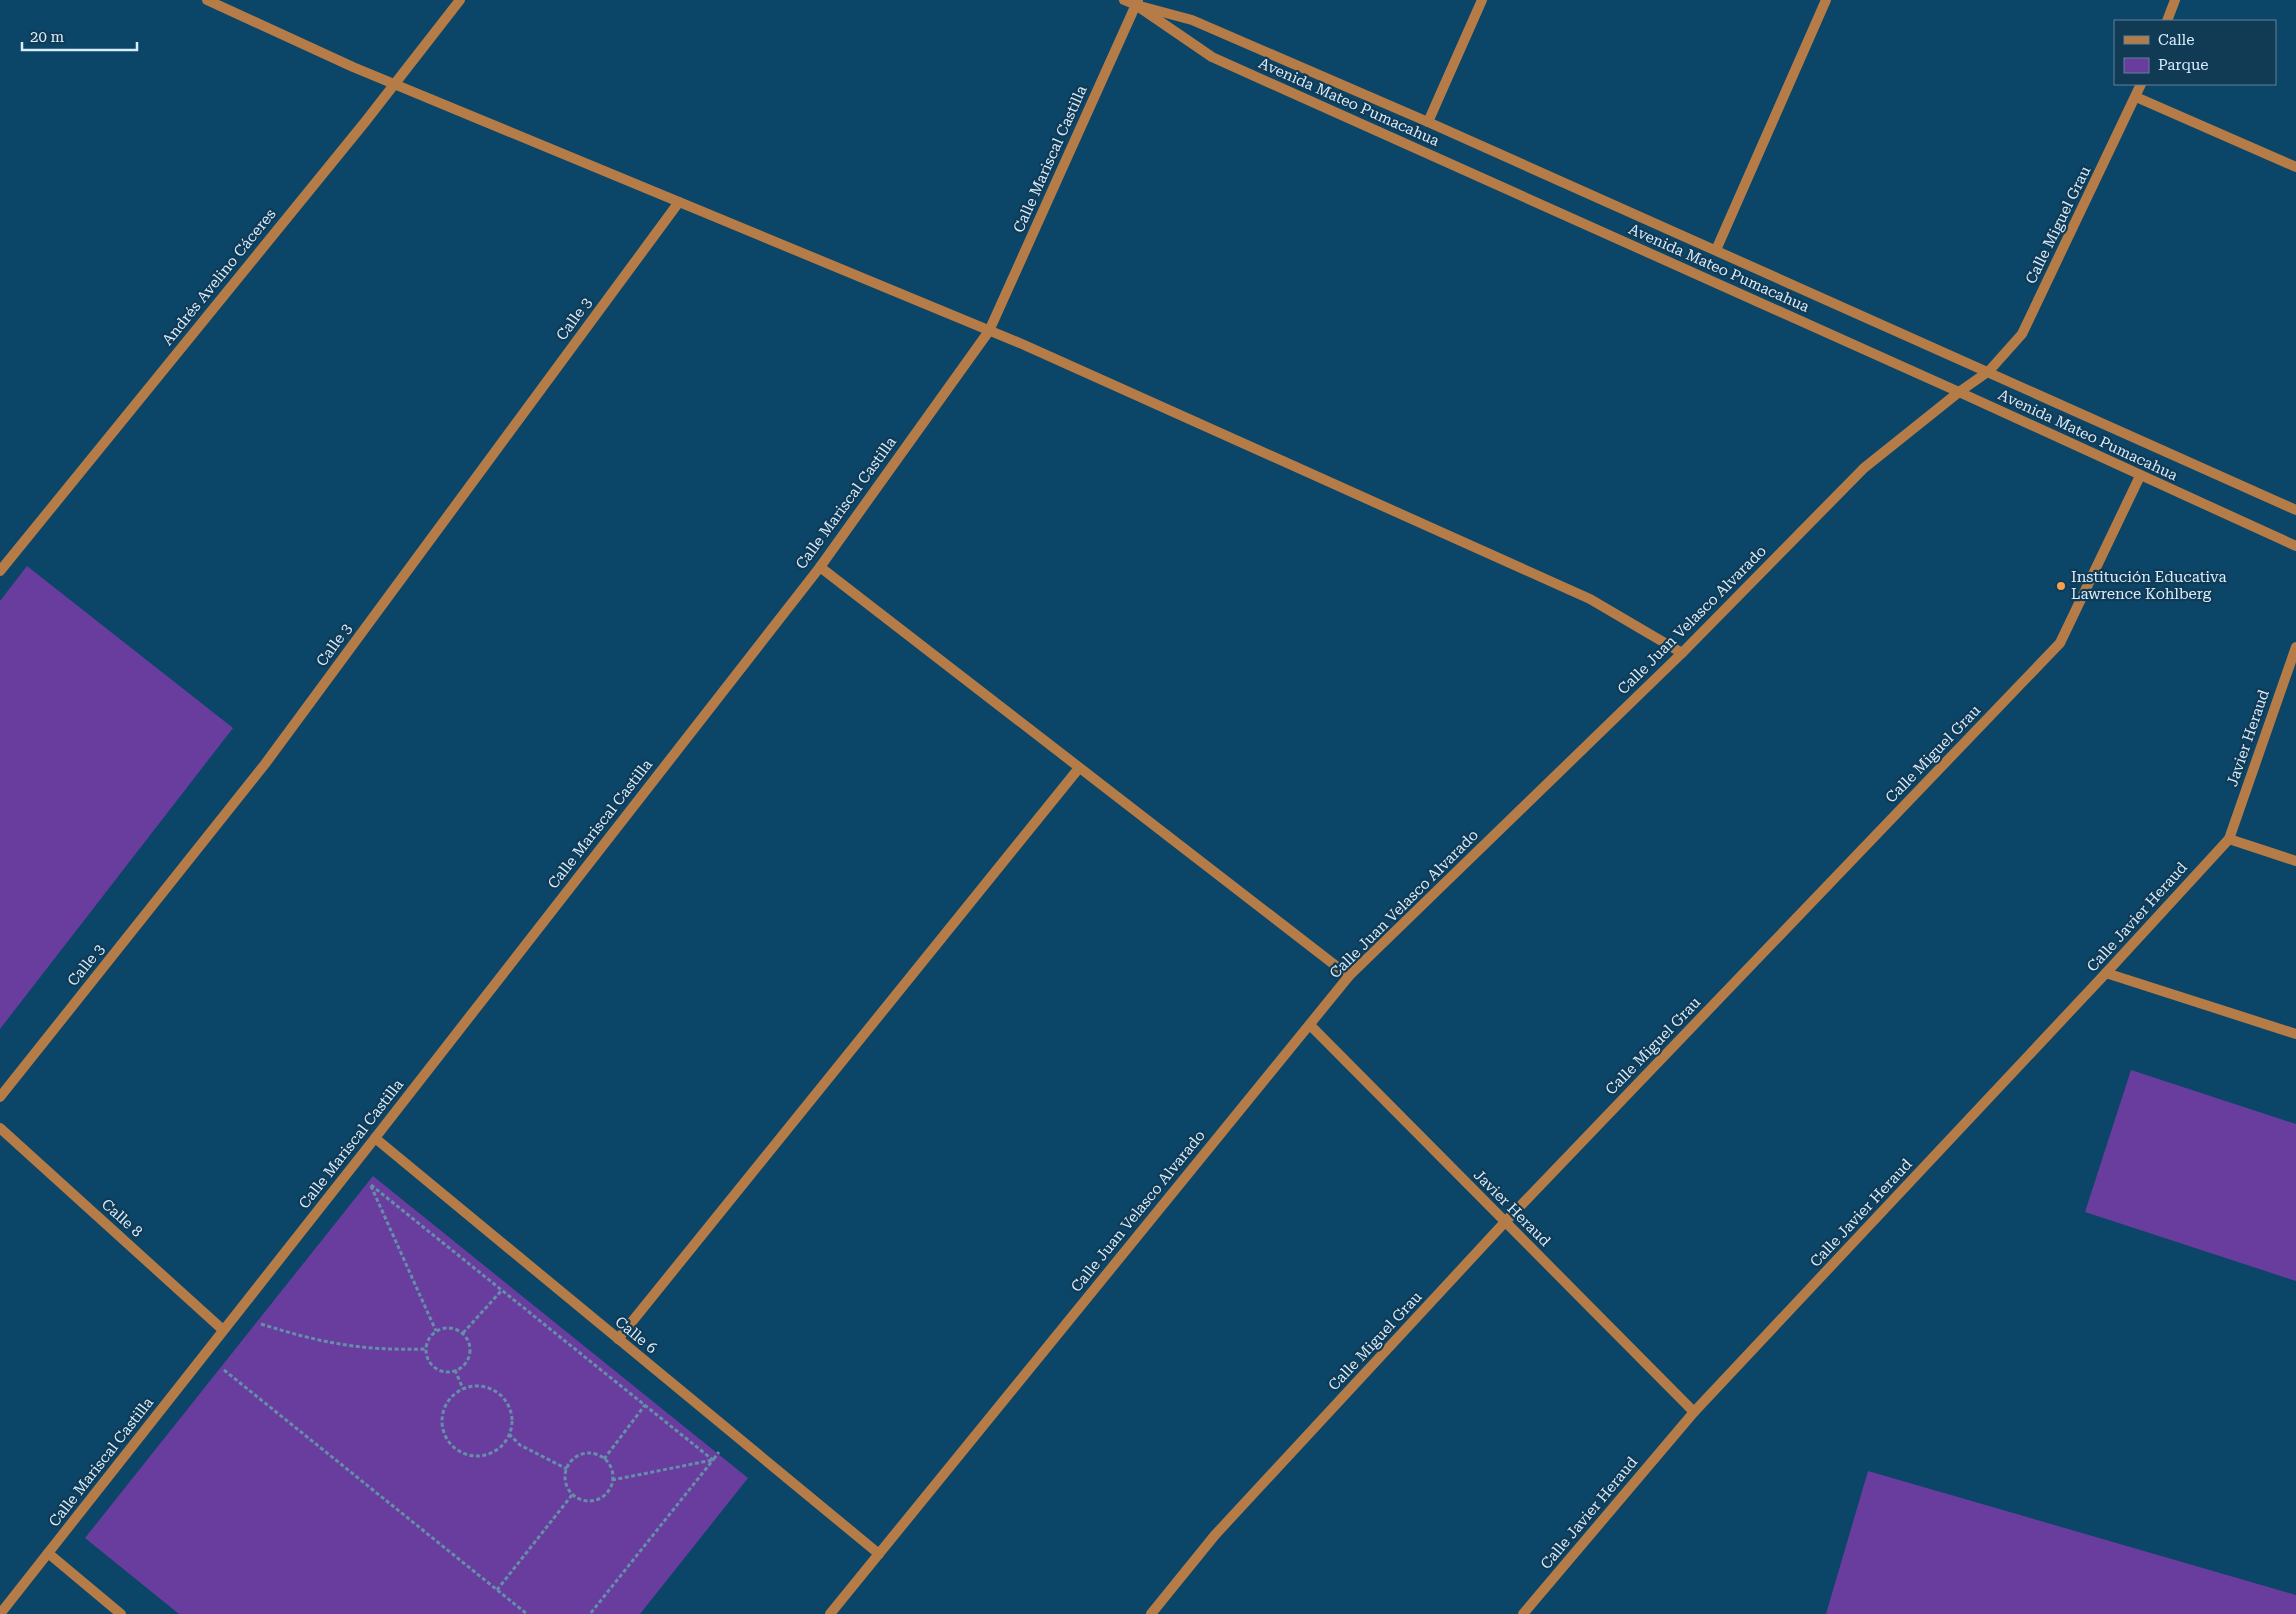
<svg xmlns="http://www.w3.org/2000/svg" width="2296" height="1614" font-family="'Roboto Serif',serif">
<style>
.green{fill:#693d9e}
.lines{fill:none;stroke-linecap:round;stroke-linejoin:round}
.path{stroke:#648eaa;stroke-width:3;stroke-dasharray:4 2.5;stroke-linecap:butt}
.minor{stroke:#b57c48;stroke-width:10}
.poi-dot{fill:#f8a04b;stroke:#113a55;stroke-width:2}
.labels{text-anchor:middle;stroke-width:4.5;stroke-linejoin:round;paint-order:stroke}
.street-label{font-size:15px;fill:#d7edfe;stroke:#113a55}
.poi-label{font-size:15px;fill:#d7edfe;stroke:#113a55;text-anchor:start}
</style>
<rect width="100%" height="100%" fill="#0b4568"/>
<g class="green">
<path d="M 27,566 L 233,728 L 0,1029 L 0,601 Z"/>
<path d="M 2131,1070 L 2296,1124 L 2296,1281 L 2085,1212 Z"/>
<path d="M 373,1176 L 748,1478 L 640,1614 L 179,1614 L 85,1538 Z"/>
<path d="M 1868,1471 L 2296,1595 L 2296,1614 L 1826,1614 Z"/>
</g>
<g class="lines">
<g class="path">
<path d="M 371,1185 L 713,1460 L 590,1614"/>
<path d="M 371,1186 L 436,1331"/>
<path d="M 261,1324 C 321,1343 363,1351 426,1349"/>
<circle cx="448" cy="1350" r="22"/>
<path d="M 463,1333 L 502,1290"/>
<path d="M 224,1370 L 527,1614"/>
<path d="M 455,1370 L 463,1389"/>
<circle cx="477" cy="1421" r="35"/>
<path d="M 509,1434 L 520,1445 L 567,1469"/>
<circle cx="589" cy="1477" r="24"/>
<path d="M 604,1459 L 645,1405"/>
<path d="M 612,1480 L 713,1460 L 719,1452"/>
<path d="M 497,1590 L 572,1495"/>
</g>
<g class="minor">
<path d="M 207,0 L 353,67 L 1022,344 L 1590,599 L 1682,653"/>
<path d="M 1124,0 L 1136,5 L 1192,20 L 1428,122 L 2296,510"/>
<path d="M 1136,5 L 1212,57 L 1959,392 L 2296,546"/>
<path d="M 2167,21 L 2175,0"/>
<path d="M 2136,97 L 2296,167"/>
<path d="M 1428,122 L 1482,0"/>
<path d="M 1716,250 L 1826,0"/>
<path d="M 820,567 L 1349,976"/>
<path d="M 0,571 L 365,122 L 460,0"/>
<path d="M 2229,839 L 2296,861"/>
<path d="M 2106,973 L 2296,1034"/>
<path d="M 1310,1025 L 1694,1412"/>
<path d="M 0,1097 L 265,764 L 679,202"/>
<path d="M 0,1128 L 223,1330"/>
<path d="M 375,1138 L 879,1554"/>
<path d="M 618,1339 L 1079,768"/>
<path d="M 48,1553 L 121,1614"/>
<path d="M 0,1614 L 375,1138 L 820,567 L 989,331 L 1138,0"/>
<path d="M 830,1614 L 1349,976 L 1682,653 L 1864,468 L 1959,392 L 1989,371 L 2022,334 L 2141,84"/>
<path d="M 1151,1614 L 1215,1535 L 1505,1222 L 2060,643 L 2140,476"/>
<path d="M 1523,1614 L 1694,1412 L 2106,973 L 2229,839 L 2296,647"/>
</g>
</g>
<circle class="poi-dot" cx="2061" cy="586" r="5"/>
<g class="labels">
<g class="street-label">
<text transform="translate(1349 102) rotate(24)" y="5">Avenida Mateo Pumacahua</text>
<text transform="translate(1050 159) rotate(-66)" y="5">Calle Mariscal Castilla</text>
<text transform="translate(2058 225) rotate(-64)" y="5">Calle Miguel Grau</text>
<text transform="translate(1719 268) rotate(24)" y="5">Avenida Mateo Pumacahua</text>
<text transform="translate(219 277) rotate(-51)" y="5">Andrés Avelino Cáceres</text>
<text transform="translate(574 319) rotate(-54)" y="5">Calle 3</text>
<text transform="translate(2088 435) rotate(25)" y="5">Avenida Mateo Pumacahua</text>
<text transform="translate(846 503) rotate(-54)" y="5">Calle Mariscal Castilla</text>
<text transform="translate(1692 620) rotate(-45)" y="5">Calle Juan Velasco Alvarado</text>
<text transform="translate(334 645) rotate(-54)" y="5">Calle 3</text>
<text transform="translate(2248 738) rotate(-71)" y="5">Javier Heraud</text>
<text transform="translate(1933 754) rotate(-46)" y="5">Calle Miguel Grau</text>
<text transform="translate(600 824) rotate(-52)" y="5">Calle Mariscal Castilla</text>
<text transform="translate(1404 904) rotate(-45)" y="5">Calle Juan Velasco Alvarado</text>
<text transform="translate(2137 917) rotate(-48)" y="5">Calle Javier Heraud</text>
<text transform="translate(86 965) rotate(-51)" y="5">Calle 3</text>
<text transform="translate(1653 1046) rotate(-46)" y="5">Calle Miguel Grau</text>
<text transform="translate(351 1144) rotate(-52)" y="5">Calle Mariscal Castilla</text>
<text transform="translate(1512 1208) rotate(45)" y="5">Javier Heraud</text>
<text transform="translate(1138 1211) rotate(-51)" y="5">Calle Juan Velasco Alvarado</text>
<text transform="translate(1861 1213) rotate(-47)" y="5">Calle Javier Heraud</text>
<text transform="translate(122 1218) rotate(42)" y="5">Calle 8</text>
<text transform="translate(636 1335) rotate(39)" y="5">Calle 6</text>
<text transform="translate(1375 1341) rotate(-47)" y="5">Calle Miguel Grau</text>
<text transform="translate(101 1462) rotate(-52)" y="5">Calle Mariscal Castilla</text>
<text transform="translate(1589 1513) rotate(-50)" y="5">Calle Javier Heraud</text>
</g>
<g class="poi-label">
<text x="2071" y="582">Institución Educativa<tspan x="2071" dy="17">Lawrence Kohlberg</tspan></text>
</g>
</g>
<rect x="2114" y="20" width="162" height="65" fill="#113a55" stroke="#608299"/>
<rect x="2124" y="36" width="25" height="8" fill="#b57c48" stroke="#608299"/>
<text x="2158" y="45" font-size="15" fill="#d7edfe">Calle</text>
<rect x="2124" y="58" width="25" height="15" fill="#693d9e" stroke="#608299"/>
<text x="2158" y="70" font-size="15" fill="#d7edfe">Parque</text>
<path d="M22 42v8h115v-8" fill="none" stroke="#d7edfe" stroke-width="2.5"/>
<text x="30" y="42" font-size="15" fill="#d7edfe" stroke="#113a55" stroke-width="4" paint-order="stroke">20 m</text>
</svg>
